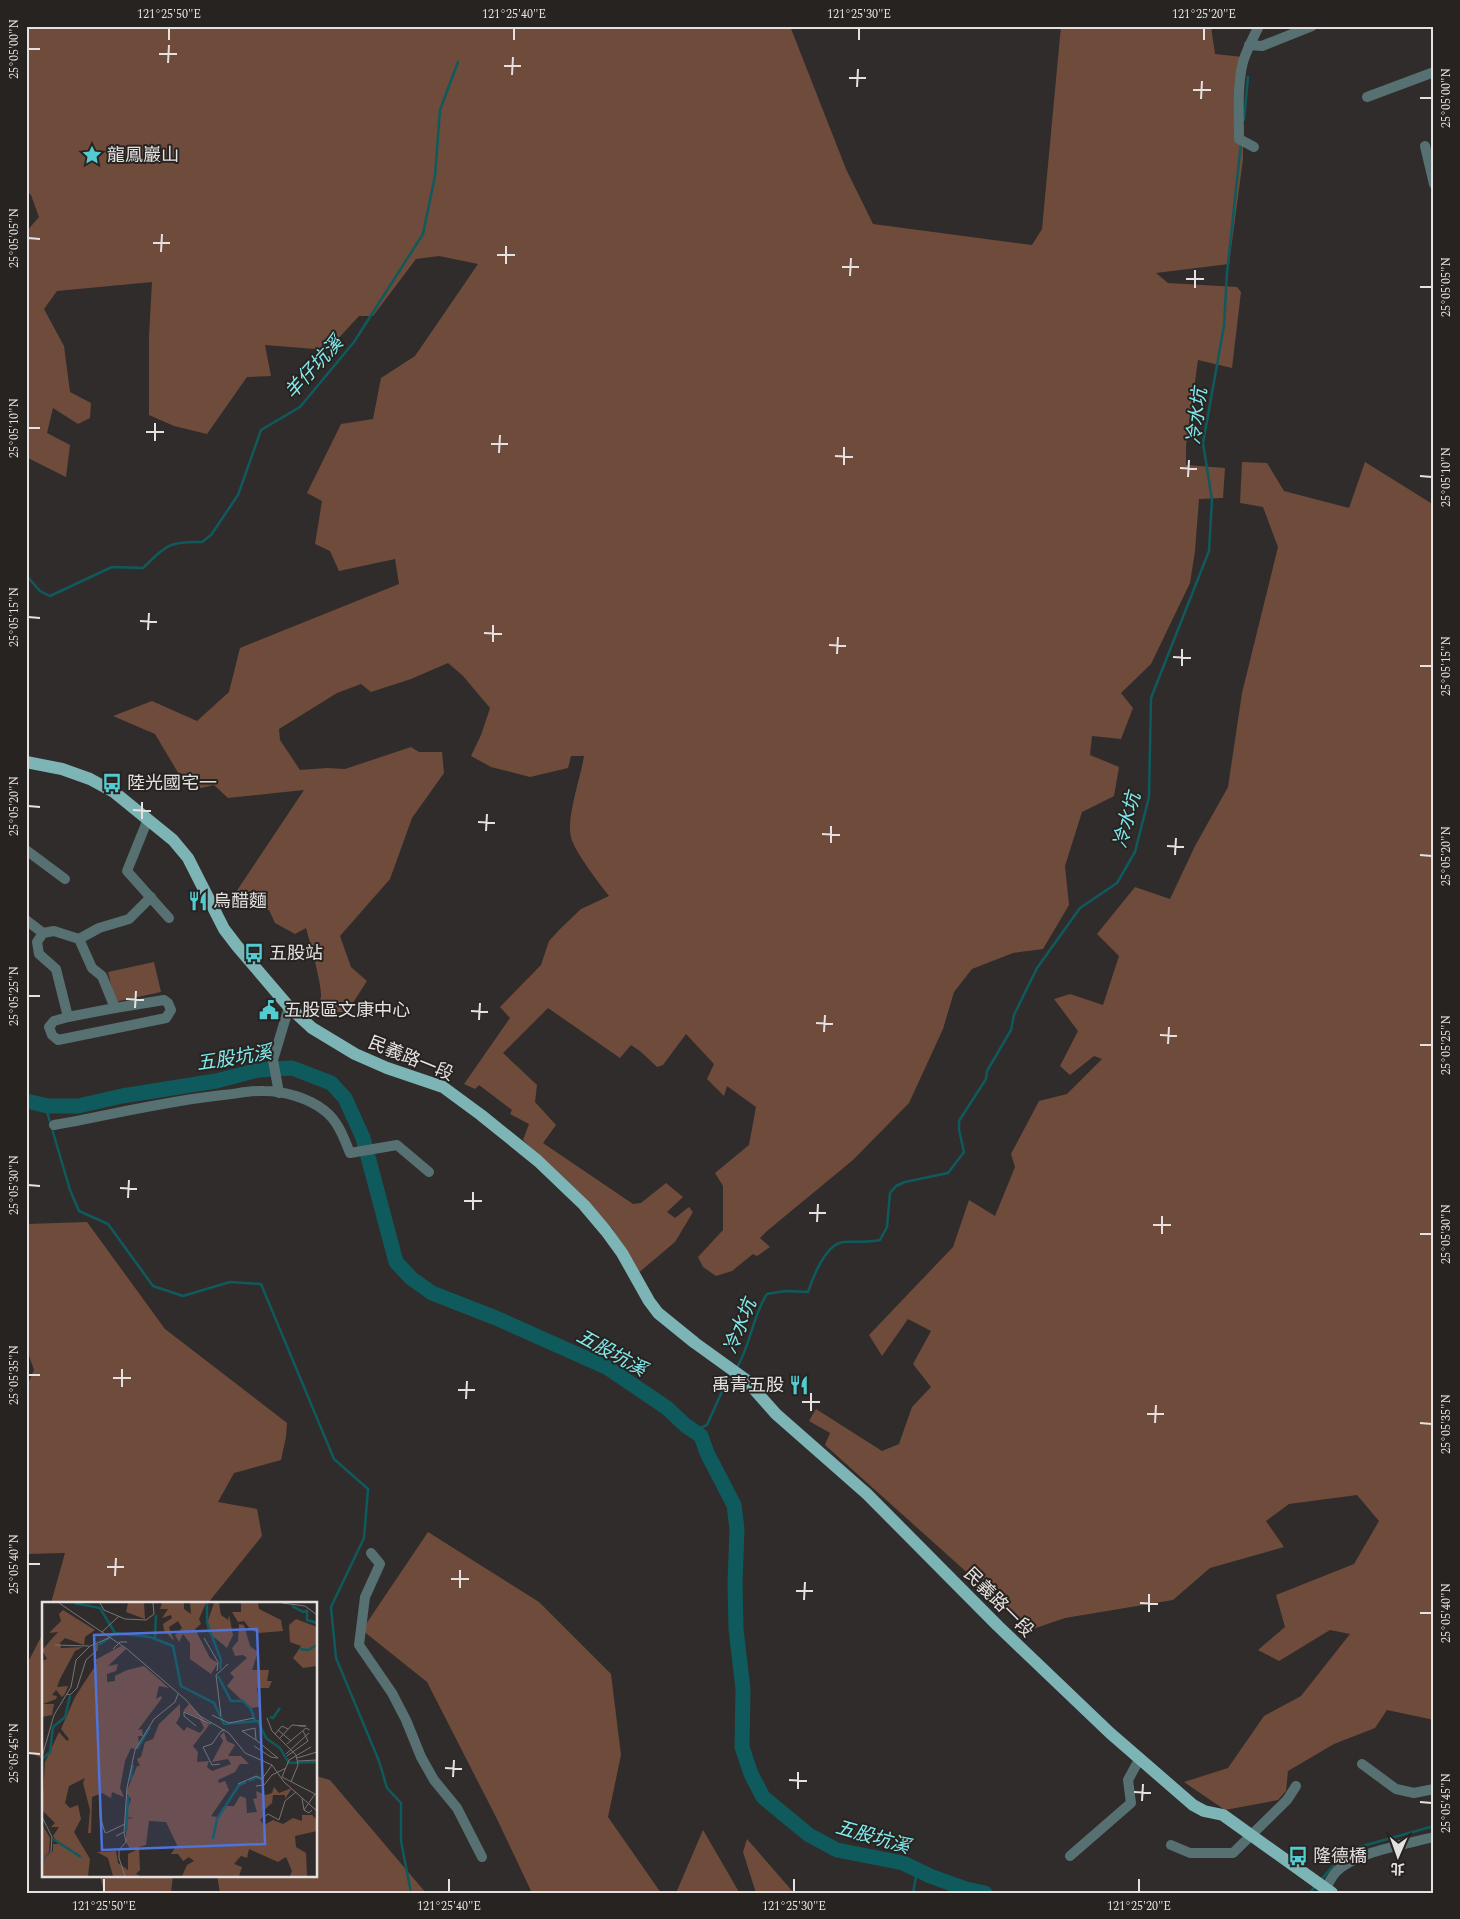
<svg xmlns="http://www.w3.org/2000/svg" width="1460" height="1919" font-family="Spectral,'Noto Sans TC',serif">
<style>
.green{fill:#6f4b3b}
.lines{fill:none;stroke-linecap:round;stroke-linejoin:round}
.stream{stroke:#0f5a5d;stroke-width:2.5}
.river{stroke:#0f5a5d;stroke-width:15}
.minor{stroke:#577172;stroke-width:10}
.major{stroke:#7db4b6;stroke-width:12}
.ticks{fill:none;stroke:#e4e1e0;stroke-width:2}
.labels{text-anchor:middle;stroke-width:4;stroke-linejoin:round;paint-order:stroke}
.poi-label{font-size:18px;fill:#e4e1e0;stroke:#262321;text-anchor:start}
.street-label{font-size:18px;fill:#e4e1e0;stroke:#262321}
.water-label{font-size:19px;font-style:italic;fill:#82ebee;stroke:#262321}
.inset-river{fill:none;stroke:#0f5a5d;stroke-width:2.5}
.inset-road{fill:none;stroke:#787473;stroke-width:1}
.view{fill:#4f73da;fill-opacity:0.15;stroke:#4f73da;stroke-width:2.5}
.inset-edge{fill:none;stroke:#e4e1e0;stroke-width:2.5}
.neatline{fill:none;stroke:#e4e1e0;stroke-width:2}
.ticks-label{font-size:12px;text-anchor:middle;fill:#e4e1e0}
</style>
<rect width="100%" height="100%" fill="#302c2b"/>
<g class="green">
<path d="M 26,26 L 790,26 L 846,169 L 873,224 L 1032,245 L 1042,229 L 1061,26 L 1211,26 L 1215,54 L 1243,57 L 1243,159 L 1229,264 L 1156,273 L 1168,283 L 1237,287 L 1241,292 L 1232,368 L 1198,360 L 1186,446 L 1186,465 L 1225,468 L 1223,498 L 1199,499 L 1195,551 L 1190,583 L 1151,664 L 1121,693 L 1133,708 L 1121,739 L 1092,736 L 1090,755 L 1119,767 L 1114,796 L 1082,812 L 1065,866 L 1069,905 L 1043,949 L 1013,953 L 972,969 L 954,992 L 943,1029 L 909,1103 L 853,1160 L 767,1231 L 760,1238 L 770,1247 L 757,1256 L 753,1254 L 732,1271 L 716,1276 L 703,1267 L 698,1257 L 723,1230 L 723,1186 L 715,1173 L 749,1145 L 756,1107 L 727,1086 L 724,1096 L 707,1079 L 714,1064 L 686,1034 L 663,1065 L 657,1067 L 640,1051 L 631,1045 L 620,1058 L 548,1008 L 503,1053 L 537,1085 L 535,1102 L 556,1125 L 543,1143 L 633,1204 L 641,1203 L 666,1183 L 683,1197 L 667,1212 L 675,1218 L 689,1207 L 693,1212 L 675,1242 L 636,1275 L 612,1228 L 523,1140 L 529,1124 L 510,1114 L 512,1110 L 479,1085 L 475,1089 L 464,1084 L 510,1018 L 500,1007 L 541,965 L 549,941 L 560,929 L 581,909 L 609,896 C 599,883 574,851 571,837 C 566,817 581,777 584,756 L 571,756 L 568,768 L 530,777 L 491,767 L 471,756 L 481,735 L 490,708 L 463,676 L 448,663 L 411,679 L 371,692 L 361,684 L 337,693 L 279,729 L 280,740 L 300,770 L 327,768 L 345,769 L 411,747 L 419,752 L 442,752 L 444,773 L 412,818 L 390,879 L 340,936 L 351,967 L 367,981 L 347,1012 L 326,1012 L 318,1016 L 309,1013 C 314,1009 320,1004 321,997 C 322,984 310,943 306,928 L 295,934 L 275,923 L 269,910 L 249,905 L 236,892 L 304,790 L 228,798 L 214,785 L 189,791 L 155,734 L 113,716 L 152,701 L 197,721 L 229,692 L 240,648 L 399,584 L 395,559 L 339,571 L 330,551 L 315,544 L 322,501 L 307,493 L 341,424 L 373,419 L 381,378 L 415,356 L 478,264 L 439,256 L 416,259 L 373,316 L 359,316 L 336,341 L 340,351 L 265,345 L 271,376 L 247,377 L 207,434 L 174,426 L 149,415 L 149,336 L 152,282 L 57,291 L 44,309 L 64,346 L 70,392 L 91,403 L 90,418 L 78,424 L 53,408 L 47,433 L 70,445 L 66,477 L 26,457 L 26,232 L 39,217 L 31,195 L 26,191 Z"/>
<path d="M 1242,462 L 1267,463 L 1284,491 L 1349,508 L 1365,462 L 1434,505 L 1434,1720 L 1387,1710 L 1375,1728 L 1334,1744 L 1288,1771 L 1286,1791 L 1278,1800 L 1225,1810 L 1184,1782 L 1228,1768 L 1264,1716 L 1301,1696 L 1350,1634 L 1330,1630 L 1279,1661 L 1258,1650 L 1285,1627 L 1276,1595 L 1354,1564 L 1379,1521 L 1357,1495 L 1289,1504 L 1266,1521 L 1284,1547 L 1210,1568 L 1173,1600 L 1065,1618 L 1027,1631 L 1001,1603 L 825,1445 L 830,1433 L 809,1421 L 816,1409 L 882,1451 L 899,1444 L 912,1407 L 931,1387 L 913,1364 L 931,1331 L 908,1319 L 882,1356 L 869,1335 L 953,1247 L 969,1200 L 995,1216 L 1015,1167 L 1011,1154 L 1039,1101 L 1067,1094 L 1102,1059 L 1094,1056 L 1070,1075 L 1060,1066 L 1078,1031 L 1054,999 L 1070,994 L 1103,1005 L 1119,956 L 1097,934 L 1135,887 L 1170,899 L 1195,846 L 1228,787 L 1242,693 L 1278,547 L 1263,507 L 1240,503 Z"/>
<path d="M 154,962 L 161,992 L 115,1002 L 108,972 Z"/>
<path d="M 87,1222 L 165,1329 L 287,1423 L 286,1437 L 281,1460 L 234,1473 L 218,1502 L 257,1509 L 262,1536 L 208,1603 L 51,1603 L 65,1553 L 26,1554 L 26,1388 L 34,1370 L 26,1347 L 26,1224 Z"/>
<path d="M 428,1532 L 539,1602 L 611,1674 L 621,1755 L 608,1817 L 661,1893 L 532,1893 L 496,1817 L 427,1682 L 362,1630 Z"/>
<path d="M 44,1627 L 44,1759 L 26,1751 L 26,1666 L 41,1637 Z"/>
<path d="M 316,1776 L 330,1780 L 426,1893 L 220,1893 L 217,1875 L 316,1875 Z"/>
<path d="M 703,1830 L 739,1892 L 738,1893 L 676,1893 Z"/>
<path d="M 747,1839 L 794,1893 L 756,1893 L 743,1852 Z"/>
<path d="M 100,1875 L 173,1875 L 171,1893 L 104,1893 Z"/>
</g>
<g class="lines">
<g class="stream">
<path d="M 1244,120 L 1248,77"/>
<path d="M 26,575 L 40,591 L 50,596 L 112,567 L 143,568 C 166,546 168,541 202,542 L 211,535 L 238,495 L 261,430 L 300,407 L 354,342 L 423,234 L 435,176 L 440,110 L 458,62"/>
<path d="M 45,1105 L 70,1190 L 79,1211 L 108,1224 L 153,1286 L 183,1296 L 230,1282 L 261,1284 L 334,1459 L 368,1489 L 364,1538 L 331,1607 L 336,1658 L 379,1761 L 387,1788 L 401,1803 L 401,1841 L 411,1893"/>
<path d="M 736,1369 C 751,1346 752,1316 767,1294 L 785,1291 L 808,1292 C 813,1277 826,1243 844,1242 C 856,1241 867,1243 880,1240 L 887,1227 L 890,1193 L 896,1186 L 905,1182 L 948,1173 L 964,1152 L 959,1130 L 959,1121 L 986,1079 L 987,1071 L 1011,1030 L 1014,1015 L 1037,968 L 1080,908 L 1117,883 L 1135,852 L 1149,797 L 1151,698 L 1209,551 L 1212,500 L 1203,443 L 1224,326 L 1227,273 L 1241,143"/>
<path d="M 694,1431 L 707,1425 L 724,1387 L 732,1376"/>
<path d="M 1321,1880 L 1331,1868 L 1359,1847 L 1434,1826"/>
<path d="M 913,1893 L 917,1871"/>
<path d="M 1310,1893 L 1315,1886"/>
</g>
<path class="river" d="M 26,1101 L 48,1106 L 78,1106 L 122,1096 L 216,1081 L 258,1070 L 292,1068 L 331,1083 L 345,1098 L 363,1138 L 396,1262 L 411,1278 L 432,1293 L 496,1318 L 608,1368 L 667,1408 L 685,1425 L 701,1436 L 707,1453 L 734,1505 L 737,1529 L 735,1583 L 736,1629 L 743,1689 L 742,1747 L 751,1774 L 763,1797 L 809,1835 L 837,1850 L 903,1863 L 930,1876 L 966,1889 L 985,1893"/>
<g class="minor">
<path d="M 1249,45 L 1262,46 L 1312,26"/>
<path d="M 1367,97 L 1434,72"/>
<path d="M 1425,146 L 1434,184"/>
<path d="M 1254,147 L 1239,139 C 1239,114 1237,86 1243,62 C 1247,49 1253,38 1259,26"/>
<path d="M 148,819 L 127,871 L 169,918"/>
<path d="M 26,850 L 65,879"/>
<path d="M 26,920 L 43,933 L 54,931 L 79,939 L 92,968 L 102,976 L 115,1008 L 164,1000 L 168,1003 L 171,1010 L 166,1018 L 58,1040 L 52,1035 L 49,1027 L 54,1021 L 68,1017 L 56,969 L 39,954 L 37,942 L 43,933"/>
<path d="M 79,939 L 99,928 L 129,919 L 151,897"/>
<path d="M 68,1017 L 115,1008"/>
<path d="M 279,1093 L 273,1060 L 289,1007"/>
<path d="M 54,1125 C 110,1115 166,1101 223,1095 C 236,1094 251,1090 264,1091 C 284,1091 309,1098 325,1111 C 338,1121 344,1138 350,1153 L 397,1145 L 429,1172"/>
<path d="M 371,1553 L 380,1564 L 365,1597 L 359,1645 L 392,1693 L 406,1720 L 421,1757 L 434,1780 L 457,1808 L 482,1857"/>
<path d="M 1362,1764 L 1396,1789 L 1414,1793 L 1434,1789"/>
<path d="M 1171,1845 L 1190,1853 L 1233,1853 L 1287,1800 L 1296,1786"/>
<path d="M 1070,1856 L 1131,1803 L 1128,1780 L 1140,1758"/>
<path d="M 1326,1888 C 1329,1883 1332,1876 1336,1872 C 1356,1852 1406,1844 1434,1837"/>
</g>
<path class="major" d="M 26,762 L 62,769 L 90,779 L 114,792 L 173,840 L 188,858 L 224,929 L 237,946 L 289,1007 L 312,1028 L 355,1054 L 387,1068 L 443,1087 L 481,1115 L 538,1161 L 584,1205 L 606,1231 L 622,1253 L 649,1301 L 658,1313 L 695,1343 L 745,1379 L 776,1414 L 867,1494 L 998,1626 L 1110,1733 L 1193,1805 L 1204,1811 L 1223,1815 L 1332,1893"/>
</g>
<path class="ticks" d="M 169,40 L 169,28M 514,40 L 514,28M 859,40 L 859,28M 1204,40 L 1204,28M 28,49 L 40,49M 159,54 L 177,54M 168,63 L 169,45M 504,66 L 521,66M 512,75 L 513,57M 849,78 L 866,78M 857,87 L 858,69M 1193,90 L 1211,90M 1420,98 L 1432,98M 1201,99 L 1202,81M 28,238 L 40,239M 153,243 L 170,243M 161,252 L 162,234M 497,255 L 515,255M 506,264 L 506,246M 842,267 L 859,267M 850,276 L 851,258M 1186,279 L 1204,279M 1420,287 L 1432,287M 1195,288 L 1195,270M 28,428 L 40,428M 146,432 L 164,432M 155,441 L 155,423M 491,444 L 508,444M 499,453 L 500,435M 835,456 L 853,457M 844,465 L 844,447M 1180,468 L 1197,469M 1420,476 L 1432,477M 1188,477 L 1189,460M 28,617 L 40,618M 140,621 L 157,622M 148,630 L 149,613M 484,633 L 502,634M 493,642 L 493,625M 829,645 L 846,646M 837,654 L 838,637M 1173,657 L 1191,658M 1182,666 L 1182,649M 1420,666 L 1432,666M 28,806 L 40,807M 133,810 L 151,811M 142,819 L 142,802M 478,822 L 495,823M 486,831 L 487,814M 822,834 L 840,835M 831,843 L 831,826M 1167,846 L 1184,847M 1175,855 L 1176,838M 1420,855 L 1432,856M 28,996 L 40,996M 126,999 L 144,1000M 135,1008 L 136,991M 471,1011 L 488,1012M 479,1020 L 480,1003M 816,1023 L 833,1024M 824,1032 L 825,1015M 1160,1035 L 1177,1036M 1168,1044 L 1169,1027M 1420,1045 L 1432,1045M 28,1185 L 40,1186M 120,1188 L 137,1189M 128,1198 L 129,1180M 464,1201 L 482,1201M 473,1210 L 473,1192M 809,1213 L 826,1213M 817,1222 L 818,1204M 1153,1225 L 1171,1225M 1162,1234 L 1162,1216M 1420,1234 L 1432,1234M 28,1375 L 40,1375M 113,1378 L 131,1378M 122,1387 L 122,1369M 458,1390 L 475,1390M 466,1399 L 467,1381M 802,1402 L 820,1402M 811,1411 L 811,1393M 1147,1414 L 1164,1414M 1155,1423 L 1156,1405M 1420,1423 L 1432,1424M 28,1564 L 40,1564M 107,1567 L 124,1567M 115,1576 L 116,1558M 451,1579 L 469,1579M 460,1588 L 460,1570M 796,1591 L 813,1591M 804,1600 L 805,1582M 1140,1603 L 1158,1604M 1149,1612 L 1149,1594M 1420,1613 L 1432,1613M 28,1753 L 40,1754M 445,1768 L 462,1769M 453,1777 L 454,1760M 789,1780 L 807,1781M 798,1789 L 798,1772M 1134,1792 L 1151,1793M 1142,1801 L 1143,1784M 1420,1802 L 1432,1803M 104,1892 L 104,1879M 449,1892 L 449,1879M 794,1892 L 794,1879M 1139,1892 L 1139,1879"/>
<defs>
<symbol id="sight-bare" viewBox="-9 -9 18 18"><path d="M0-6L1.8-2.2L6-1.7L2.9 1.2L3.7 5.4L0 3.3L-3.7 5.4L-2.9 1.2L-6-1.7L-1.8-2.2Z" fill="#52ccd0" stroke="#262321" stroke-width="2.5" paint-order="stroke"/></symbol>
<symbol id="bus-bare" viewBox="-9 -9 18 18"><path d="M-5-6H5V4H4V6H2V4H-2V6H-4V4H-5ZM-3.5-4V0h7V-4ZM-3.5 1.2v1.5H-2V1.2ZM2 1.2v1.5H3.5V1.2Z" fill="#52ccd0" stroke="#262321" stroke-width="2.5" paint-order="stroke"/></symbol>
<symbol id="restaurant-bare" viewBox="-9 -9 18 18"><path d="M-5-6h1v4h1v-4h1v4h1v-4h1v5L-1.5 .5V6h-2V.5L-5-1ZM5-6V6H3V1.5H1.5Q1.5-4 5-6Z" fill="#52ccd0" stroke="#262321" stroke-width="2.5" paint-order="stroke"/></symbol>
<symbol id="civic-bare" viewBox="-9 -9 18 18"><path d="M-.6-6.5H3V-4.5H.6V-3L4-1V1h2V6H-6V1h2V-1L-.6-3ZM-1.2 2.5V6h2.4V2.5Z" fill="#52ccd0" stroke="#262321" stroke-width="2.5" paint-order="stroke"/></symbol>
</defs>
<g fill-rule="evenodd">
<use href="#sight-bare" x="78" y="141" width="28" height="28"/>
<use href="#bus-bare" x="98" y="769" width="28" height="28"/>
<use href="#restaurant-bare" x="184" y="887" width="28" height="28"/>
<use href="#bus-bare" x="240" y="939" width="28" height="28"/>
<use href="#civic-bare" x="255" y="996" width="28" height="28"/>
<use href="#restaurant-bare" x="785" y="1371" width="28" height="28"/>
<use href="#bus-bare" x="1284" y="1842" width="28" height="28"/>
</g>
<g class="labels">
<g class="poi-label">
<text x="107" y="161">龍鳳巖山</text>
<text x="127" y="789">陸光國宅一</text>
<text x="213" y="907">烏醋麵</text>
<text x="269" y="959">五股站</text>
<text x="284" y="1016">五股區文康中心</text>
<text x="784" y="1391" text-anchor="end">禹青五股</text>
<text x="1313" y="1862">隆德橋</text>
</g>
<g class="street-label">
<text transform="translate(411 1058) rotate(22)" y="6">民義路一段</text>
<text transform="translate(999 1602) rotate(45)" y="6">民義路一段</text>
</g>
<g class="water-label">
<text transform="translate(313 367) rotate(-48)" y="7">羊仔坑溪</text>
<text transform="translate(1196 416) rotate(-83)" y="7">冷水坑</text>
<text transform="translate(1126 820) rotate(-75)" y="7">冷水坑</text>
<text transform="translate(234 1057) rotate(-9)" y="7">五股坑溪</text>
<text transform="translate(739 1326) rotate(-68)" y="7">冷水坑</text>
<text transform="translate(612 1352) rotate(29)" y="7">五股坑溪</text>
<text transform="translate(873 1836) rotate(16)" y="7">五股坑溪</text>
</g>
</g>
<g transform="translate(42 1602)">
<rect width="275" height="275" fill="#302c2b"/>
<path d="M 86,1 L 102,1 L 103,17 L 84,10 ZM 120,1 L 142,1 L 142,7 L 149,12 L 148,1 L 164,1 L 157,17 L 159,22 L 153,27 L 168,56 L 176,61 L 169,72 L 148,57 L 148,41 L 141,32 L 137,40 L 133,33 L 140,26 L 136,19 L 127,25 L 132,39 L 122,28 L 121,22 L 130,16 L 129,13 L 120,16 L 126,7 L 118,7 ZM 172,1 L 177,1 L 179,13 L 186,18 L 187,13 L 191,33 L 185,46 L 166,30 L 165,21 ZM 199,1 L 216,1 L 217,7 L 239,18 L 241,29 L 216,31 L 208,27 L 202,19 L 196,20 L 190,10 L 199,10 ZM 21,8 L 53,28 L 43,35 L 42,43 L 23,36 L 18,41 L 19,46 L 41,45 L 33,49 L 18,77 L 15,85 L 26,84 L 23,92 L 20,95 L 14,88 L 10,93 L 15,94 L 14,97 L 1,102 L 12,102 L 10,113 L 0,115 L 0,59 L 5,57 L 0,48 L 16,30 L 7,31 L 19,19 L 17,12 ZM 254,17 L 275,25 L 274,64 L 261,66 L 251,56 L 259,44 L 248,40 L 247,23 ZM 197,22 L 202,23 L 208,44 L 216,50 L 210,68 L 227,68 L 225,79 L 230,79 L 227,86 L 215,86 L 218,105 L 208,106 L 185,84 L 192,75 L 188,71 L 205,56 L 201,53 L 193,54 L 190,46 L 196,39 ZM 79,44 L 84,47 L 66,64 L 76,62 L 74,69 L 65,72 L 65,80 L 73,79 L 73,74 L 85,68 L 102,64 L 127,86 L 117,84 L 114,97 L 119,94 L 120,96 L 96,128 L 100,127 L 101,134 L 96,134 L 97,142 L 93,147 L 89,146 L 83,159 L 78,186 L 82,195 L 70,190 L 69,196 L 60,191 L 50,195 L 49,231 L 46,231 L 48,208 L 41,181 L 43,176 L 27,184 L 23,201 L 28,206 L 36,203 L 39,217 L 32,230 L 48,257 L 46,274 L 0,274 L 0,261 L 11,249 L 11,242 L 16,242 L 11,234 L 17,225 L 9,225 L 13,221 L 0,208 L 3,160 L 17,130 L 25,139 L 27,137 L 19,127 L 33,95 L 55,61 L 53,58 ZM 138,102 L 138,114 L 134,121 L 142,129 L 145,125 L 158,131 L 162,126 L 157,116 L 141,109 L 147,102 L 167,123 L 151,144 L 156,150 L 155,160 L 167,159 L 165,165 L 170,169 L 189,162 L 186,157 L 170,160 L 181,139 L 178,134 L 182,130 L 185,139 L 193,143 L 186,154 L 199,154 L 207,162 L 198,162 L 193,170 L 176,178 L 177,181 L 183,179 L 187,188 L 169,214 L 175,215 L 183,204 L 192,204 L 198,194 L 204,196 L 205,211 L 215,210 L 211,197 L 215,196 L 214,189 L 224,193 L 230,191 L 232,185 L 237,191 L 250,186 L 243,197 L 243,193 L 231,193 L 230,201 L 221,209 L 223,212 L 218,218 L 222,223 L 231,218 L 241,222 L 251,216 L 260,219 L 260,213 L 270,213 L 275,218 L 275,229 L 253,234 L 254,245 L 264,251 L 265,274 L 248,274 L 250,269 L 244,255 L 236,260 L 207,247 L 205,256 L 199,254 L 192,262 L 200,265 L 197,274 L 140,274 L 145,263 L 152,259 L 147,255 L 141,259 L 136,252 L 129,252 L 135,243 L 124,220 L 107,219 L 104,243 L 97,245 L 98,268 L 94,272 L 98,274 L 71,274 L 66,256 L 55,250 L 74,249 L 76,261 L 86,268 L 86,252 L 94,248 L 88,247 L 84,240 L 84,217 L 92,216 L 83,215 L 89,197 L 84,191 L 95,164 L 98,164 L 95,157 L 99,155 L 103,140 L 111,137 L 117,122 ZM 0,222 L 8,236 L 7,250 L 0,259 Z" fill="#6f4b3b"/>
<path class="inset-river" d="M 32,1 L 58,6 L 73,31 L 108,35 L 131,44 L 139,84 L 172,101 L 182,122 L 216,119 L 224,136 L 238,146 L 247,161 L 275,160M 165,1 L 165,21 L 179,58 L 178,67M 250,4 L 261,10 L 265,9 L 265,18 L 275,21M 113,36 L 114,13M 57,43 L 73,31M 258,47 L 266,48 L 275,43M 176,74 L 189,99 L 201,99 L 209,107 L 213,119M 228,115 L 231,116 L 238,106M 95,147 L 108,125M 0,157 L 8,150 L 11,125 L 23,115 L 28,94M 88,178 L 91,163M 207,179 L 215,175 L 221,178M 84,230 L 86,194M 11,237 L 39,255M 171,237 L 175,217 L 197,183 L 204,180"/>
<path class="inset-road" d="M 17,1 L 85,47 L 144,98 L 158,114 L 187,131 L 203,151 L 230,163 L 242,180 L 275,209M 58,1 L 62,8 L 83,17 L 104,18 L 112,12 L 111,1M 240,1 L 263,4 L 275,13M 60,30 L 77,14M 162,36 L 176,60 L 175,69M 13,43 L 47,44M 71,47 L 78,40 L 85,40M 25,92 L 28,93 L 35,86 L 44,58 L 55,48 L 55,42M 170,113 L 187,121M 179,114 L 174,73 L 186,62M 225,116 L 230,129 L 254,153 L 256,163 L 249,180M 187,121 L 212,116M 154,124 L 142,114 L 142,110 L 169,122M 236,128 L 249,139M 233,132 L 240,124 L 246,127M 238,136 L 250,123 L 264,124 L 257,124M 245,142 L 264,126 L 268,128M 212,144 L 229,155 L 236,156 L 214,138 L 213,126 L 200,129 L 214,138M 269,145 L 247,158 L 240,175 L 275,193M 244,152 L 267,131M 245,154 L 266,139 L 261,129M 0,155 L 12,113 L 29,85 L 34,58 L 48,44 L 67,36M 255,156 L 275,150M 256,159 L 275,158M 178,162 L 170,163 L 161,145 L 170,142 L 179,129 L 183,128M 196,182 L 214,174 L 220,177 L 230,163M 214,184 L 222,183 L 230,173 L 244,166M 58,196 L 58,214 L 63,231M 260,196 L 262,208 L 267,211 L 270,208M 262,208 L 273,192M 0,215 L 10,235 L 9,250 L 0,260M 222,215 L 226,212 L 237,218 L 243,199 L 254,190M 82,230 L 84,240 L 77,248 L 77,256 L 83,274M 64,231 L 83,222M 74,234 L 82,230 L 85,186 L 93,148 L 112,117 L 133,100 L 136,92"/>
<path class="view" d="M 215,27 L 223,242 L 60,248 L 52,33 Z"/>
<rect width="275" height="275" class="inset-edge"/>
</g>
<rect width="1460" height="1919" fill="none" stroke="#262321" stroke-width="55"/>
<g transform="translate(1398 1856) rotate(182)" stroke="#262321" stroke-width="4" paint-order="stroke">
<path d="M0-4L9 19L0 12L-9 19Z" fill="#e4e1e0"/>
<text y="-8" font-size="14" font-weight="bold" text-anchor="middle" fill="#e4e1e0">北</text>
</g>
<rect x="28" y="28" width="1404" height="1864" class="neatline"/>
<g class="ticks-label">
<text x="169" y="18">121°25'50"E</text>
<text x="514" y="18">121°25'40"E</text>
<text x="859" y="18">121°25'30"E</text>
<text x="1204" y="18">121°25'20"E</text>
<text transform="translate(14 49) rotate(-90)" y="4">25°05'00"N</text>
<text transform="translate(1446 98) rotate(-90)" y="4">25°05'00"N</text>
<text transform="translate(14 238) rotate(-90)" y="4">25°05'05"N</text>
<text transform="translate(1446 287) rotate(-90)" y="4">25°05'05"N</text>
<text transform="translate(14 428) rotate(-90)" y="4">25°05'10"N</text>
<text transform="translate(1446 477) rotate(-90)" y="4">25°05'10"N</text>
<text transform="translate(14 617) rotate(-90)" y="4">25°05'15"N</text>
<text transform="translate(1446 666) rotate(-90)" y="4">25°05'15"N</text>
<text transform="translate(14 806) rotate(-90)" y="4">25°05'20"N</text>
<text transform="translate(1446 856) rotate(-90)" y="4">25°05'20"N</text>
<text transform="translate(14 996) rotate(-90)" y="4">25°05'25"N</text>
<text transform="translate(1446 1045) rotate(-90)" y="4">25°05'25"N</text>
<text transform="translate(14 1185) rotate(-90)" y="4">25°05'30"N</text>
<text transform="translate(1446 1234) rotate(-90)" y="4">25°05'30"N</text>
<text transform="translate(14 1375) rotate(-90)" y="4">25°05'35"N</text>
<text transform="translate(1446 1424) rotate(-90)" y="4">25°05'35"N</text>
<text transform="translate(14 1564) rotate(-90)" y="4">25°05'40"N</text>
<text transform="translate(1446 1613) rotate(-90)" y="4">25°05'40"N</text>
<text transform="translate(14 1753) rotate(-90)" y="4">25°05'45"N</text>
<text transform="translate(1446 1803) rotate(-90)" y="4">25°05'45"N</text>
<text x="104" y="1910">121°25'50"E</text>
<text x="449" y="1910">121°25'40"E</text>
<text x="794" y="1910">121°25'30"E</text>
<text x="1139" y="1910">121°25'20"E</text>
</g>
</svg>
